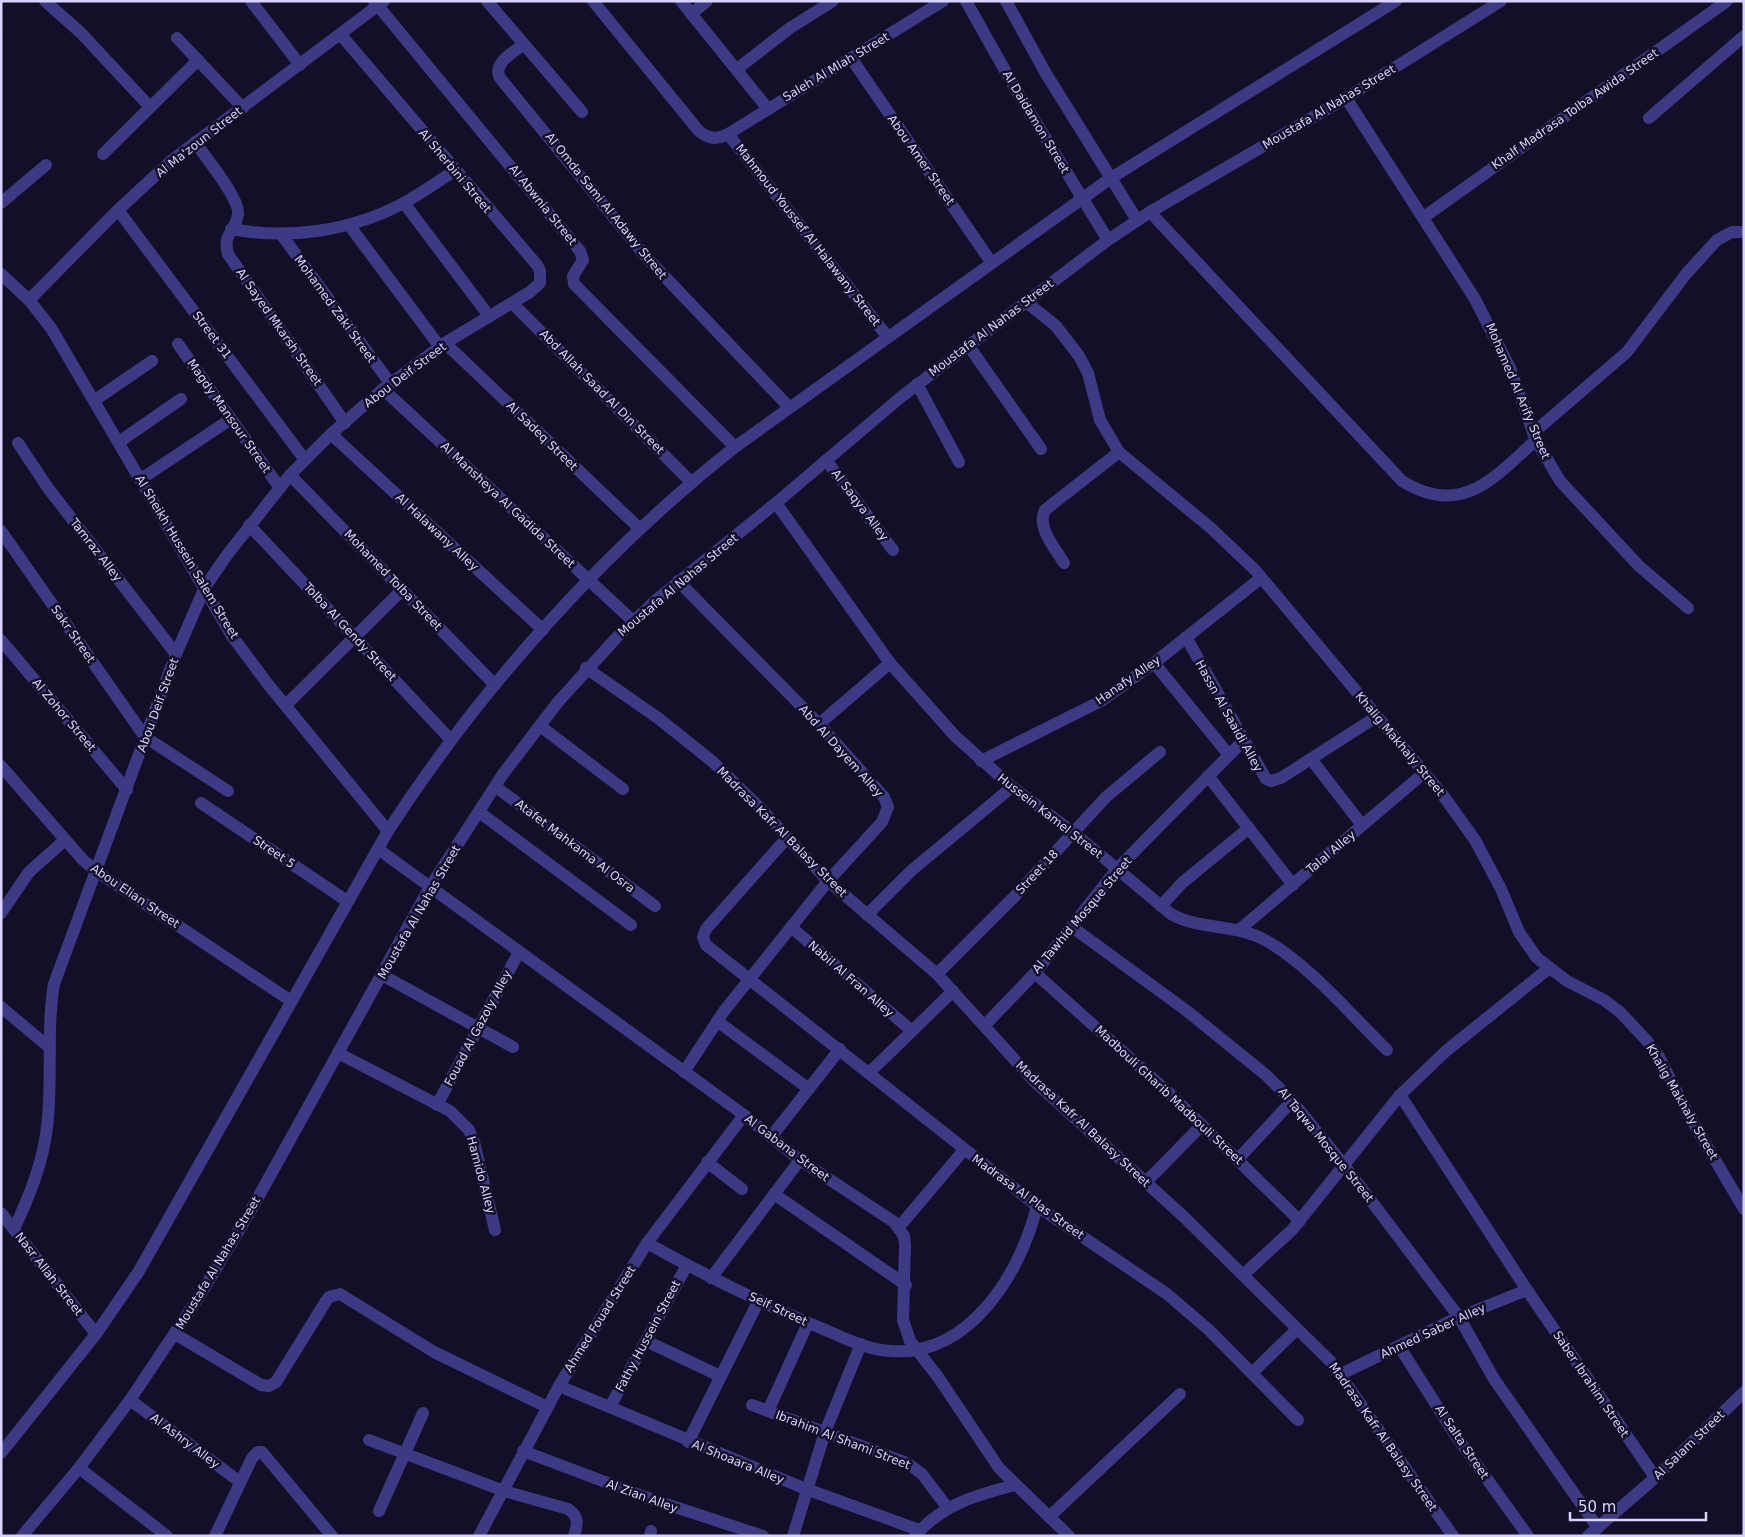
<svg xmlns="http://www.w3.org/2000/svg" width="1745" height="1537" font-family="'DejaVu Sans',sans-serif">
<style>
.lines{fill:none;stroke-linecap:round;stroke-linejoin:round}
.minor{stroke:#3d3a85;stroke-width:12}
.tertiary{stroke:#3d3a85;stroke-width:12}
.labels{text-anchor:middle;stroke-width:5;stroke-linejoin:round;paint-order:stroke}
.street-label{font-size:12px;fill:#d9d4ff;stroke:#130f26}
</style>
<rect width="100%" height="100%" fill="#130f26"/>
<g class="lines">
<g class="minor">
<path d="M 45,1 L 81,33 L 150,107"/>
<path d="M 251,1 L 300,65"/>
<path d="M 374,1 L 580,251 L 583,260 L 573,276 L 574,284 L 735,447"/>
<path d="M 487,1 L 582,112"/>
<path d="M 593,1 L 698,130 C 707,139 717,140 728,134 L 943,1"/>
<path d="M 681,1 L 768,109"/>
<path d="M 691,14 L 707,1"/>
<path d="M 177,38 L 243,108"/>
<path d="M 524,44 C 514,52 492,63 500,78 L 647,258 L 789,407"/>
<path d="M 851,58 L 991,262"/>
<path d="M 737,69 L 790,28 L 833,1"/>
<path d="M 1346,98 L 1475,299 L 1510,368 L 1536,440 L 1560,481 L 1639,566 L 1688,608"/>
<path d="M 1649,118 L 1744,36"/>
<path d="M 728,134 L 887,336"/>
<path d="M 195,142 C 205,157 240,198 238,214 C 236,232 222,233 228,254 L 345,423"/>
<path d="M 103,154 L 198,60"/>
<path d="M 1,203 L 46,165"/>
<path d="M 404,203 L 489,316"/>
<path d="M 118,210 L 305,460"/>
<path d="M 1150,212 L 1402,481 C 1461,518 1494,478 1536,440"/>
<path d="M 1424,217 L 1727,1"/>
<path d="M 349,225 L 440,347"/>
<path d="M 231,229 C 289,240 350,231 402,204 C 420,194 437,182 454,171"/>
<path d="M 281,234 L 390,383"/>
<path d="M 1,274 L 29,300 L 51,328 L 232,636 L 267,683 L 388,831"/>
<path d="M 29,300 L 118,210 L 172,160 L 384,1"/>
<path d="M 1025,301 L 1056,326 L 1079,356 L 1088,373 L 1100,420 L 1119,452 L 1212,529 L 1255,570 L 1442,794 L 1475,840 L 1501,889 L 1519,932 L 1537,958 L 1567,981 L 1604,1000 L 1620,1012 L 1647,1041 L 1659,1057 L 1688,1114 L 1744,1209"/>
<path d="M 512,303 L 691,482"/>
<path d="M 445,343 L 639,528"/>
<path d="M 178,344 L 280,488"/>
<path d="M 968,345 L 1041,449"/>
<path d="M 917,384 L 959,462"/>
<path d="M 383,389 L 633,621"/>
<path d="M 95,400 L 152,361"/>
<path d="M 1533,433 L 1627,352 L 1686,274 L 1717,240 L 1732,232 L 1744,232"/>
<path d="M 331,434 L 543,630"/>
<path d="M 119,442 L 181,399"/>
<path d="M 18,443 L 48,488 L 176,654"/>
<path d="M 826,460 L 893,550"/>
<path d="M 290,475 L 495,685"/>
<path d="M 141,479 L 231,419"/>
<path d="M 776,503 L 890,663 L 955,736 L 1012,787 L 1074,833 L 1171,914 C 1199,930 1234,924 1263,939 C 1307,962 1351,1015 1387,1050"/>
<path d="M 249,525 L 451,740"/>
<path d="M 1,531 L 145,737 L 228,791"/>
<path d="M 1064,563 C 1055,548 1036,527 1045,510 L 1119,452"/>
<path d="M 678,581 L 819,724 L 884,797 L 888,807 L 882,822 L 828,881 L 724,1011 L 684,1072"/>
<path d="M 1186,637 L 1266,779 L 1271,781 L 1281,778 L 1376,717"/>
<path d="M 1,640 L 127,790"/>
<path d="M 1154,663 L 1229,755"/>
<path d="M 586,668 L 658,718 L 713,762 L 764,812 L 828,881 L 937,974 L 1034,1081 L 1183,1216 L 1331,1362 L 1453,1536"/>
<path d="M 286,705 L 402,590"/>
<path d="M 819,724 L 890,663"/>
<path d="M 540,726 L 623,789"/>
<path d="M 1311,759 L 1362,825"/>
<path d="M 981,761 L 1101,701 L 1154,663 L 1261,578"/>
<path d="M 1,766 L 83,860 L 96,871 L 291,1001"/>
<path d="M 1208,776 L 1293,885"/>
<path d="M 496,787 L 655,906"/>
<path d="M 201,803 L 347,901"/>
<path d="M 479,812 L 631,925"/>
<path d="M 787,838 L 706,929 L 703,937 L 706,945 L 1037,1206 L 1167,1294 L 1209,1330 L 1298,1420"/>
<path d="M 378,849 L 744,1115 L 800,1160 L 894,1222 L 904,1236 L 905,1245 L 903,1320 L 910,1341 L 938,1377 L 999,1468 L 1069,1536"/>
<path d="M 1161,906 L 1182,883 L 1249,828"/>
<path d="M 1,913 L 29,872 L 65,840"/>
<path d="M 867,915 L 912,870 L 1012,787"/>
<path d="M 791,927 L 912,1031"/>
<path d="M 1072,927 L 1187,1011 L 1266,1075 L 1292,1101 L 1344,1165 L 1459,1317 L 1494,1379 L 1598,1528"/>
<path d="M 1239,930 L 1424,773"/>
<path d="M 1035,973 L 1169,1093 L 1300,1221"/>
<path d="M 937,974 L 1015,896 L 1106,797 L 1160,752"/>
<path d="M 382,975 L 513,1047"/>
<path d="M 1,1007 L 50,1048"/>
<path d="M 717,1021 L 809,1089"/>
<path d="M 985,1025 L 1035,973 L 1117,869 L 1244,740"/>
<path d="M 338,1053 L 450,1111 L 469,1130 L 474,1142 L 495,1230"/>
<path d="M 870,1072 L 953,991"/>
<path d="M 1400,1095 L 1527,1290 L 1655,1477"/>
<path d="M 437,1105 L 519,952"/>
<path d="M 771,1137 L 840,1049"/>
<path d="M 1238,1159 L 1292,1101"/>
<path d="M 707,1162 L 742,1189"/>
<path d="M 1146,1182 L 1202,1125"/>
<path d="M 774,1194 L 906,1285"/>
<path d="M 1,1213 L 96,1334"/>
<path d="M 899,1227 L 964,1150"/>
<path d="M 14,1229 C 29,1197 43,1163 47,1127 C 53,1079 46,1032 54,984 L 176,654 L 205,587 L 227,555 L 290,475 L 331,434 L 383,389 L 445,343 L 530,292 L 540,283 L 540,271 L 537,265 L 341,35"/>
<path d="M 647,1243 C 704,1275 763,1304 823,1329 C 845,1338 867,1350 891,1351 C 970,1357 1021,1272 1037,1206"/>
<path d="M 1243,1275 L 1292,1230 L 1400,1095 L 1446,1051 L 1548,969"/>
<path d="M 711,1278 L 800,1160"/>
<path d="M 175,1334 L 261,1385 L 269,1386 L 276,1382 L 326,1301 L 329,1297 L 340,1294 L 434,1352 L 547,1407"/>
<path d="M 646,1341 L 720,1376"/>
<path d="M 1399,1346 L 1454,1433 L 1528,1536"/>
<path d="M 1252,1373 L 1297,1329"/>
<path d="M 1341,1374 L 1459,1317 L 1527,1290"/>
<path d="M 559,1386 L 806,1489 L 919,1530"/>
<path d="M 130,1400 L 240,1482"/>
<path d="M 752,1405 L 907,1463 L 922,1474 L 947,1507"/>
<path d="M 610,1407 L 687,1265"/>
<path d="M 768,1411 L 808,1323"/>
<path d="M 369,1440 L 504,1491 L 568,1509 C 579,1516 578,1524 574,1536"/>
<path d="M 688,1442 L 759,1300"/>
<path d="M 523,1451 L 645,1497 L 763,1536"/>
<path d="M 79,1468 L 167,1536"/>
<path d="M 379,1511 L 423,1413"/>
<path d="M 1049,1517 L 1180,1394"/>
<path d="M 215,1536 L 252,1458 L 258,1452 L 262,1452 L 332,1536"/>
<path d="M 479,1536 L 559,1386 L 647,1243 L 744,1115"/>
<path d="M 650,1536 L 651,1531"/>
<path d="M 793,1536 L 825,1432 L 861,1344"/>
<path d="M 915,1536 C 942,1504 977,1495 1015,1485"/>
<path d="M 1588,1536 L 1656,1477 L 1744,1392"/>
</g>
<g class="tertiary">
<path d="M 966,1 L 1016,90 L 1108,240"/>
<path d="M 1006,1 L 1045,72 L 1137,220"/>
<path d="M 1,1453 L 96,1334 L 139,1271 L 388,831 C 479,690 603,551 735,447 L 1111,178 L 1396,1"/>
<path d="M 22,1536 L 79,1468 L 130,1400 L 202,1292 L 251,1210 L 430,887 L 503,774 L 558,702 L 618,636 L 655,601 L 776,503 L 901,397 L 1108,240 L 1150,212 L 1346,98 L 1501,1"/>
</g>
</g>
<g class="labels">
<g class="street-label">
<text transform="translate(836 67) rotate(-31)" y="4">Saleh Al Mlah Street</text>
<text transform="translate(1329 107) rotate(-31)" y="4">Moustafa Al Nahas Street</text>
<text transform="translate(1575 109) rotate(-35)" y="4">Khalf Madrasa Tolba Awida Street</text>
<text transform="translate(1036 122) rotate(59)" y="4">Al Daidamon Street</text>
<text transform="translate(199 142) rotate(-38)" y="4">Al Ma'zoun Street</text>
<text transform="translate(921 160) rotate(55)" y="4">Abou Amer Street</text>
<text transform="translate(455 171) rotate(50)" y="4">Al Sherbini Street</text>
<text transform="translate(543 205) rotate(51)" y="4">Al Abwnia Street</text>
<text transform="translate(606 206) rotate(51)" y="4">Al Omda Sami Al Adawy Street</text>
<text transform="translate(808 235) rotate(52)" y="4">Mahmoud Youssef Al Halawany Street</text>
<text transform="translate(335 309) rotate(54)" y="4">Mohamed Zaki Street</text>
<text transform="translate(279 327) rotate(55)" y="4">Al Sayed Mkarsh Street</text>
<text transform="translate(991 328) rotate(-37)" y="4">Moustafa Al Nahas Street</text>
<text transform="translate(212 335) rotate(53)" y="4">Street 31</text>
<text transform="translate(405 375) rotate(-37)" y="4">Abou Deif Street</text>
<text transform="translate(1518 391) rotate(67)" y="4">Mohamed Al Arify Street</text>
<text transform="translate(602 392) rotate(45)" y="4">Abd Allah Saad Al Din Street</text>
<text transform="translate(229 416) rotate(55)" y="4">Magdy Mansour Street</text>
<text transform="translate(542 436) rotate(44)" y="4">Al Sadeq Street</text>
<text transform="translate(508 505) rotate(43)" y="4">Al Mansheya Al Gadida Street</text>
<text transform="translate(860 505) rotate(53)" y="4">Al Saqya Alley</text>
<text transform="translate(437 532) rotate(43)" y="4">Al Halawany Alley</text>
<text transform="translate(96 550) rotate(52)" y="4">Tamraz Alley</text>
<text transform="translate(187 557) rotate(59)" y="4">Al Sheikh Hussein Salem Street</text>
<text transform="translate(393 580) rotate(46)" y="4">Mohamed Tolba Street</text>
<text transform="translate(678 585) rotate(-40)" y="4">Moustafa Al Nahas Street</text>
<text transform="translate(350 632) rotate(47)" y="4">Tolba Al Gendy Street</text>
<text transform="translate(73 634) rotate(55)" y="4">Sakr Street</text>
<text transform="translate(1128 680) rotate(-35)" y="4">Hanafy Alley</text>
<text transform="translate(158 705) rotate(-70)" y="4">Abou Deif Street</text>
<text transform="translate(64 715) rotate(50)" y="4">Al Zohor Street</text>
<text transform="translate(1229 716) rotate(61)" y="4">Hassn Al Saaidi Alley</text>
<text transform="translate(1400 744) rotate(50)" y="4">Khalig Makhaly Street</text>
<text transform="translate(841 751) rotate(48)" y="4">Abd Al Dayem Alley</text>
<text transform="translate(1050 816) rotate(38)" y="4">Hussein Kamel Street</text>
<text transform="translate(782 832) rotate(45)" y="4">Madrasa Kafr Al Balasy Street</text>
<text transform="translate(575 846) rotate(37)" y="4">Atafet Mahkama Al Osra</text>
<text transform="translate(274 852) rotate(34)" y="4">Street 5</text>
<text transform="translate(1331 852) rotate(-40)" y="4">Talal Alley</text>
<text transform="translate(1037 872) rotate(-47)" y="4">Street 18</text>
<text transform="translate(135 896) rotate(34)" y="4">Abou Elian Street</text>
<text transform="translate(419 912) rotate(-60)" y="4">Moustafa Al Nahas Street</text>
<text transform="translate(1082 915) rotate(-50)" y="4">Al Tawhid Mosque Street</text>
<text transform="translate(851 979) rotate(41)" y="4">Nabil Al Fran Alley</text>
<text transform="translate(478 1028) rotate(-62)" y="4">Fouad Al Gazoly Alley</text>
<text transform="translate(1169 1095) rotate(43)" y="4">Madbouli Gharib Madbouli Street</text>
<text transform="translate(1682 1102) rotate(60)" y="4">Khalig Makhaly Street</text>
<text transform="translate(1083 1124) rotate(43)" y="4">Madrasa Kafr Al Balasy Street</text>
<text transform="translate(1326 1145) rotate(51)" y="4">Al Taqwa Mosque Street</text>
<text transform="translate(787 1148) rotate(37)" y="4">Al Gabana Street</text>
<text transform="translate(481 1175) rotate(75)" y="4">Hamido Alley</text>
<text transform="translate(1028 1197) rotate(36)" y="4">Madrasa Al Plas Street</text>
<text transform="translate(218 1263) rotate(-59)" y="4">Moustafa Al Nahas Street</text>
<text transform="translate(49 1274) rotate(52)" y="4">Nasr Allah Street</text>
<text transform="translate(778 1309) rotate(25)" y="4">Seif Street</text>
<text transform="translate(600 1319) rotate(-58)" y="4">Ahmed Fouad Street</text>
<text transform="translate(1433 1331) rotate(-25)" y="4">Ahmed Saber Alley</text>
<text transform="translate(648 1336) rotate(-62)" y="4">Fathy Hussein Street</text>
<text transform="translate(1591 1384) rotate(56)" y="4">Saber Ibrahim Street</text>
<text transform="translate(1383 1437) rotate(55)" y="4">Madrasa Kafr Al Balasy Street</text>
<text transform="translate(843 1440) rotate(21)" y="4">Ibrahim Al Shami Street</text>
<text transform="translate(185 1441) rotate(37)" y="4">Al Ashry Alley</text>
<text transform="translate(1462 1442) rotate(56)" y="4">Al Salta Street</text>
<text transform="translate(1689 1445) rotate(-44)" y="4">Al Salam Street</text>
<text transform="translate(738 1462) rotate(22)" y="4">Al Shoaara Alley</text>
<text transform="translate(642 1496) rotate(20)" y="4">Al Zian Alley</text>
</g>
</g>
<rect width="1745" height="1537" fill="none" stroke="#d9d4ff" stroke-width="5"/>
<path d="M1570 1512v8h136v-8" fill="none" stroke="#d9d4ff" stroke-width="2.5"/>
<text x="1578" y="1512" font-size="15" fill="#d9d4ff" stroke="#130f26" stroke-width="4" paint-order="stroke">50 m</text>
</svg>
